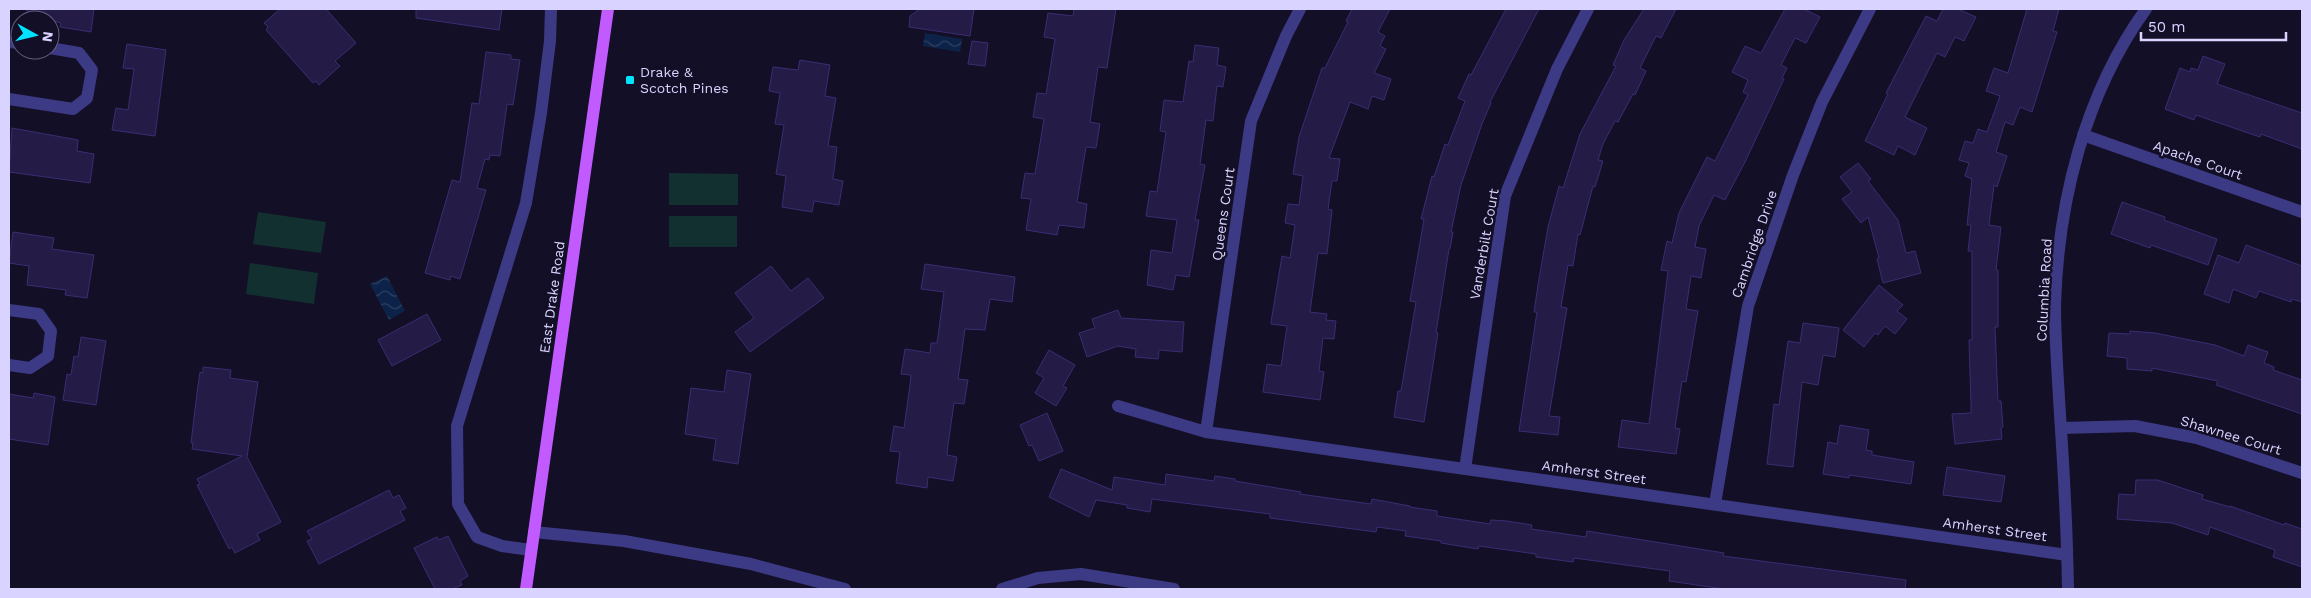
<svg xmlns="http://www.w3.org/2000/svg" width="2311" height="598" font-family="'Work Sans',sans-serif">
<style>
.pitch{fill:#12302f}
.water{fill:url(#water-waves)}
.building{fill:#241b47;stroke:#3b2d73}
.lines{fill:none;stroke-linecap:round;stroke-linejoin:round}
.minor{stroke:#3d3a85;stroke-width:12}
.major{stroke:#c25bff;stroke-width:12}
.poi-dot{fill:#00e5ff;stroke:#130f26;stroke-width:2}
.labels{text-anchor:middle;stroke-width:5;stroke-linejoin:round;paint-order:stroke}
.poi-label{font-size:14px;fill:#d9d4ff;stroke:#130f26;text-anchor:start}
.street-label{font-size:14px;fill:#d9d4ff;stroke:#130f26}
</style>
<defs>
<pattern id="water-waves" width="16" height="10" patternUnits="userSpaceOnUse" patternTransform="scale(1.25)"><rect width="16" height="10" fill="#0c2248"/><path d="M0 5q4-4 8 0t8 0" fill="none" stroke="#2f4163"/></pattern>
</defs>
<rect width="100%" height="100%" fill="#130f26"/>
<g class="pitch">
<path d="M 669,173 L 738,174 L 738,205 L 669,205 Z"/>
<path d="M 258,212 L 326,222 L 321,253 L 253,244 Z"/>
<rect x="669" y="216" width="68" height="31"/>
<path d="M 250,263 L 318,273 L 314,304 L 246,294 Z"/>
</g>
<g class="water">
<path d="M 925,33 L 962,39 L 960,52 L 923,46 Z"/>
<path d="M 387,276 L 405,311 L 389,320 L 370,284 Z"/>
</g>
<g class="building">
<path d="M 27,9 L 94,9 L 91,32 L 60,27 L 61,23 L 50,20 L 27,17 Z"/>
<path d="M 280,9 L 326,9 L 356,43 L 335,61 L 340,66 L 319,85 L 316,81 L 313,83 L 266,30 L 268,27 L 264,23 Z"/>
<path d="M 416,9 L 502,9 L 499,30 L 416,18 Z"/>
<path d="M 920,9 L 974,9 L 970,36 L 909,27 L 910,16 Z"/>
<path d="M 1074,9 L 1116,9 L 1107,68 L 1098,67 L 1090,122 L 1100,124 L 1096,148 L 1086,147 L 1077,202 L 1087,204 L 1084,228 L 1059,225 L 1057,235 L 1026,230 L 1031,199 L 1021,198 L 1025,173 L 1035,174 L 1044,119 L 1033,117 L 1037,93 L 1046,94 L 1055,39 L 1044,37 L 1048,13 L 1073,16 Z"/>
<path d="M 1352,9 L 1390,9 L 1378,32 L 1385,36 L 1380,46 L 1386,49 L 1374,73 L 1391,79 L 1384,100 L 1372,96 L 1368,109 L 1350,102 L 1329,158 L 1340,159 L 1337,181 L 1332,181 L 1328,209 L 1332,210 L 1327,254 L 1318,253 L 1310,312 L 1327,314 L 1326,320 L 1336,321 L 1334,339 L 1323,338 L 1319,371 L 1324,372 L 1320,400 L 1263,392 L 1267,364 L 1281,366 L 1287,326 L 1271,324 L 1271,322 L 1282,256 L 1290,258 L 1295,225 L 1285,223 L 1288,204 L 1299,205 L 1303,176 L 1293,174 L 1299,137 L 1322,68 L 1325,68 L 1348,22 L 1346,21 Z"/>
<path d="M 1506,9 L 1539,9 L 1490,102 L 1491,103 L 1482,124 L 1461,185 L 1451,232 L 1453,232 L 1450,249 L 1449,249 L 1436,333 L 1438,333 L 1424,422 L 1394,417 L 1398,391 L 1401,391 L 1416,302 L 1410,301 L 1424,219 L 1421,219 L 1432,176 L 1434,177 L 1445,144 L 1448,145 L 1465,101 L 1458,98 L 1469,74 L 1471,75 Z"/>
<path d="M 1644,9 L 1676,9 L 1661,38 L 1656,36 L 1640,68 L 1646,71 L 1635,95 L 1633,94 L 1618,122 L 1615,121 L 1603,144 L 1598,160 L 1603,161 L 1595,187 L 1593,186 L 1580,235 L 1578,234 L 1573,266 L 1568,265 L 1561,307 L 1567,308 L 1549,416 L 1560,417 L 1558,435 L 1519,431 L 1537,312 L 1534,312 L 1538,285 L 1548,227 L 1559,186 L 1563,188 L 1580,134 L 1616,66 L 1613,65 L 1624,40 Z"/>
<path d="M 1785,9 L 1804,9 L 1820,17 L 1806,43 L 1795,38 L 1781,65 L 1787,68 L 1782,78 L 1784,79 L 1745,162 L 1725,200 L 1714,195 L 1699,226 L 1695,247 L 1706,249 L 1701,278 L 1691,276 L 1686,309 L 1698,311 L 1686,382 L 1682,381 L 1675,428 L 1680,429 L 1676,454 L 1618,447 L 1622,420 L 1649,424 L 1668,271 L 1661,270 L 1667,241 L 1672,243 L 1679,213 L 1707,157 L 1715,161 L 1748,95 L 1743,92 L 1748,80 L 1732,72 L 1745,46 L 1761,53 Z"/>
<path d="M 1943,9 L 1958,9 L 1976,17 L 1964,41 L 1955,37 L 1945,57 L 1937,53 L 1905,117 L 1927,128 L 1915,155 L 1898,146 L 1894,155 L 1865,141 L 1888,94 L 1886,93 L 1926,16 L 1937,21 Z"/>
<path d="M 2027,9 L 2059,9 L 2053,31 L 2057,32 L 2032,112 L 2020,107 L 2013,125 L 2005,122 L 1996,152 L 2007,156 L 1997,187 L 1994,185 L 1989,225 L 2001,227 L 1996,270 L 1998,270 L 1998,327 L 1995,327 L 1998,401 L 2001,401 L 2003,427 L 2001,428 L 2002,439 L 1955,444 L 1952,414 L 1971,413 L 1971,403 L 1969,340 L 1972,340 L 1972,251 L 1968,251 L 1971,225 L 1967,225 L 1972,179 L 1965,176 L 1969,163 L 1959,160 L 1965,141 L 1973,143 L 1978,129 L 1987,132 L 2000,96 L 1986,91 L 1994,68 L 2008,73 Z"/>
<path d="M 972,41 L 988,43 L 985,66 L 968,64 Z"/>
<path d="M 127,44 L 166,50 L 155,136 L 112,130 L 116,108 L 128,110 L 134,69 L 123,68 Z"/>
<path d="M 1195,45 L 1219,48 L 1217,65 L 1226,67 L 1223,87 L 1217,86 L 1213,121 L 1206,120 L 1200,164 L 1205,165 L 1195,220 L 1199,220 L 1189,277 L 1176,275 L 1173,290 L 1147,285 L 1151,250 L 1172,253 L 1177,220 L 1146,216 L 1150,191 L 1157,192 L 1166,132 L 1160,131 L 1164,100 L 1183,102 L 1189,61 L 1193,62 Z"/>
<path d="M 486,52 L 511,55 L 511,59 L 520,60 L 513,105 L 507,104 L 500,156 L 490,155 L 489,160 L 485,159 L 477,188 L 486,190 L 460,279 L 451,276 L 450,280 L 425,273 L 452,180 L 460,182 L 472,103 L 479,104 Z"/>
<path d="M 2203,56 L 2225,64 L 2217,84 L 2302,113 L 2302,149 L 2261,134 L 2260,137 L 2196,115 L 2194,120 L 2165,109 L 2180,68 L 2190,72 L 2191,68 L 2198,70 Z"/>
<path d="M 800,60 L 830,65 L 825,96 L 836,98 L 828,146 L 837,147 L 833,179 L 843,181 L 839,205 L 814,201 L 812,212 L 782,207 L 786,176 L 776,174 L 784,125 L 775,124 L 780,93 L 769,91 L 773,67 L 798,70 Z"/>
<path d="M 12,128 L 78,140 L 77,151 L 94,154 L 90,183 L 9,172 Z"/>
<path d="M 1858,163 L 1871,179 L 1868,181 L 1898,220 L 1906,253 L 1915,251 L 1921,273 L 1883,283 L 1877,259 L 1879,258 L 1868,217 L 1861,223 L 1842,199 L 1852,192 L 1840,177 Z"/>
<path d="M 2122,202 L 2165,217 L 2164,220 L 2217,239 L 2208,265 L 2151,245 L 2150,248 L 2111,234 Z"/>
<path d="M 13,232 L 54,238 L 52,249 L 94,255 L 87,298 L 65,295 L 66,290 L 27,285 L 29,266 L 9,263 Z"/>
<path d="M 2246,245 L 2302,266 L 2302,302 L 2292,299 L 2291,302 L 2259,291 L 2256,298 L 2233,289 L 2229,303 L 2204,294 L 2218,255 L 2239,263 Z"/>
<path d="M 925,264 L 1015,277 L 1012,302 L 990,299 L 985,330 L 965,329 L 958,379 L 968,380 L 964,404 L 954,403 L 948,445 L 947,455 L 957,457 L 953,481 L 928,477 L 927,488 L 896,483 L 900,452 L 890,451 L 894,426 L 904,428 L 910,385 L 911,375 L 901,374 L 905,349 L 930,353 L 931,343 L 937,343 L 944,292 L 921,289 Z"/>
<path d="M 771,266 L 791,291 L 808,278 L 824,298 L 750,352 L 735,332 L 754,318 L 735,293 Z"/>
<path d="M 1879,285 L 1903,305 L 1897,311 L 1907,319 L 1895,334 L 1885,326 L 1878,335 L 1875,333 L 1864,347 L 1843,330 Z"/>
<path d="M 1118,310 L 1121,318 L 1184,322 L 1182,352 L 1159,350 L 1158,359 L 1135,357 L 1136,349 L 1118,346 L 1087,357 L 1079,333 L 1095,328 L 1092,319 Z"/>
<path d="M 427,314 L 441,340 L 392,366 L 378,340 Z"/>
<path d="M 1803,323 L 1839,328 L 1835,357 L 1823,355 L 1818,385 L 1802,382 L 1793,467 L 1767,464 L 1774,404 L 1779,405 L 1788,341 L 1800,343 Z"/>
<path d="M 2130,331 L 2155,333 L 2215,345 L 2244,356 L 2248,345 L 2268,352 L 2264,363 L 2274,367 L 2273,370 L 2302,380 L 2302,414 L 2216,385 L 2218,381 L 2152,368 L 2152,371 L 2127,369 L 2127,358 L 2107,356 L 2109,333 L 2130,334 Z"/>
<path d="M 81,337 L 106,341 L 96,405 L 63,400 L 67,374 L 71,375 L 74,356 L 78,357 Z"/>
<path d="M 1049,350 L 1075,365 L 1063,386 L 1067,388 L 1056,406 L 1035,393 L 1044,378 L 1036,373 Z"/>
<path d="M 203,367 L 231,370 L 230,378 L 258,382 L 247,457 L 281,522 L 257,534 L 260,540 L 235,553 L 232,547 L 229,549 L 197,485 L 200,484 L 197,479 L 242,456 L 192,449 L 193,443 L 191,443 L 197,393 L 200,372 L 203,373 Z"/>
<path d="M 727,370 L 751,374 L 738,464 L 713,460 L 716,439 L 685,434 L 691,388 L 724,392 Z"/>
<path d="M 34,393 L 55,397 L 48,445 L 9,439 L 9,394 L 33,398 Z"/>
<path d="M 1047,413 L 1063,451 L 1039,461 L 1032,445 L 1029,446 L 1020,425 Z"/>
<path d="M 1840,425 L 1869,430 L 1866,450 L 1872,451 L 1872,455 L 1914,462 L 1911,484 L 1849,475 L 1849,478 L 1823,474 L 1828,442 L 1837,444 Z"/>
<path d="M 1947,467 L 2005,476 L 2001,502 L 1943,495 Z"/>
<path d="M 1061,469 L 1112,490 L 1114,477 L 1165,485 L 1166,474 L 1214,481 L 1215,476 L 1235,479 L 1235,481 L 1301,492 L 1300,494 L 1371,504 L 1372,499 L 1410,506 L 1410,507 L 1437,511 L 1437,516 L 1490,524 L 1491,520 L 1507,521 L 1532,525 L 1531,529 L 1586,537 L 1587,531 L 1724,553 L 1723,556 L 1906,580 L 1905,589 L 1724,589 L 1669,581 L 1670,571 L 1574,558 L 1573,562 L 1536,557 L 1536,554 L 1479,546 L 1478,549 L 1441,543 L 1441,541 L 1405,536 L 1406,531 L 1377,527 L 1376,532 L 1270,518 L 1270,514 L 1152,499 L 1150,512 L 1127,508 L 1127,505 L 1096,500 L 1089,517 L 1049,497 Z"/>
<path d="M 2136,480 L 2158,480 L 2203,495 L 2202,499 L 2230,507 L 2230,506 L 2284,525 L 2285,523 L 2302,529 L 2302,567 L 2273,557 L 2275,550 L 2210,527 L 2208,535 L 2172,523 L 2117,519 L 2119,494 L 2135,495 Z"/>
<path d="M 389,490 L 393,498 L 399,495 L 406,508 L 400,511 L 405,520 L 319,564 L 307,541 L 312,539 L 307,531 Z"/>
<path d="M 448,536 L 468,576 L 460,581 L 462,585 L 452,589 L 435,589 L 414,548 L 437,537 L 439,540 Z"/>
</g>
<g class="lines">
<g class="minor">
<path d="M 9,42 L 20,43"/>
<path d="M 9,99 L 73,109 L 87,98 L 92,70 L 79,53 L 50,48"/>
<path d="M 2083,135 L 2302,212"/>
<path d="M 9,310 L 39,314 L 51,331 L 48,356 L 30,368 L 9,365"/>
<path d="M 1118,406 L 1206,432 L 2067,555"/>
<path d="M 2061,428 L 2135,426 L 2197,438 L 2302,473"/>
<path d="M 1206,432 L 1251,121 L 1286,36 L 1300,9"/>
<path d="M 1465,469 L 1505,196 L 1557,69 L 1588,9"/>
<path d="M 1715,504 L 1748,306 L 1793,175 L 1822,102 L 1870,9"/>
<path d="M 534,532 L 624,541 L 751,564 L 845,589"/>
<path d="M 531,550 L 502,546 L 477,537 L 458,504 L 457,426 L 526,203 L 541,113 L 550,41 L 551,9"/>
<path d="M 1002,589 L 1038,578 L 1081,574 L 1174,589"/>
<path d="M 2068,589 C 2067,531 2064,473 2060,415 C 2058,379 2055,342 2055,305 C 2058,202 2085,93 2146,9"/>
</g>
<path class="major" d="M 526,589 L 608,9"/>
</g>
<rect class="poi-dot" x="625" y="75" width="10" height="10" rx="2.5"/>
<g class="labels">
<g class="poi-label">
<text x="640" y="77">Drake &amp;<tspan x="640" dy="16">Scotch Pines</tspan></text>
</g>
<g class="street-label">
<text transform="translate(2198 160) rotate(19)" y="5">Apache Court</text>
<text transform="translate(1223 214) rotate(-82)" y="5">Queens Court</text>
<text transform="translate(1484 244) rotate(-80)" y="5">Vanderbilt Court</text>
<text transform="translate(1754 244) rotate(-71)" y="5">Cambridge Drive</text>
<text transform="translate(2044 290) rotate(-87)" y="5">Columbia Road</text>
<text transform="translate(552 297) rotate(-82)" y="5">East Drake Road</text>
<text transform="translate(2231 435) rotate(17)" y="5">Shawnee Court</text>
<text transform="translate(1594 472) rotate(8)" y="5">Amherst Street</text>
<text transform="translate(1995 529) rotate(8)" y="5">Amherst Street</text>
</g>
</g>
<rect width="2311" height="598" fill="none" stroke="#d9d4ff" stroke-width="20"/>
<g transform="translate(35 35) rotate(98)"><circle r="24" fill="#130f26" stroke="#625e7d"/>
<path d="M0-4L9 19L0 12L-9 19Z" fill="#00e5ff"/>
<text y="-8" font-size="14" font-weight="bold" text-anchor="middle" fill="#d9d4ff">N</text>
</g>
<path d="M2141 32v8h145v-8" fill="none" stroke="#d9d4ff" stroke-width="2.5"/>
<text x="2148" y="32" font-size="15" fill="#d9d4ff" stroke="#130f26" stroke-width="4" paint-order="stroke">50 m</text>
</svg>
